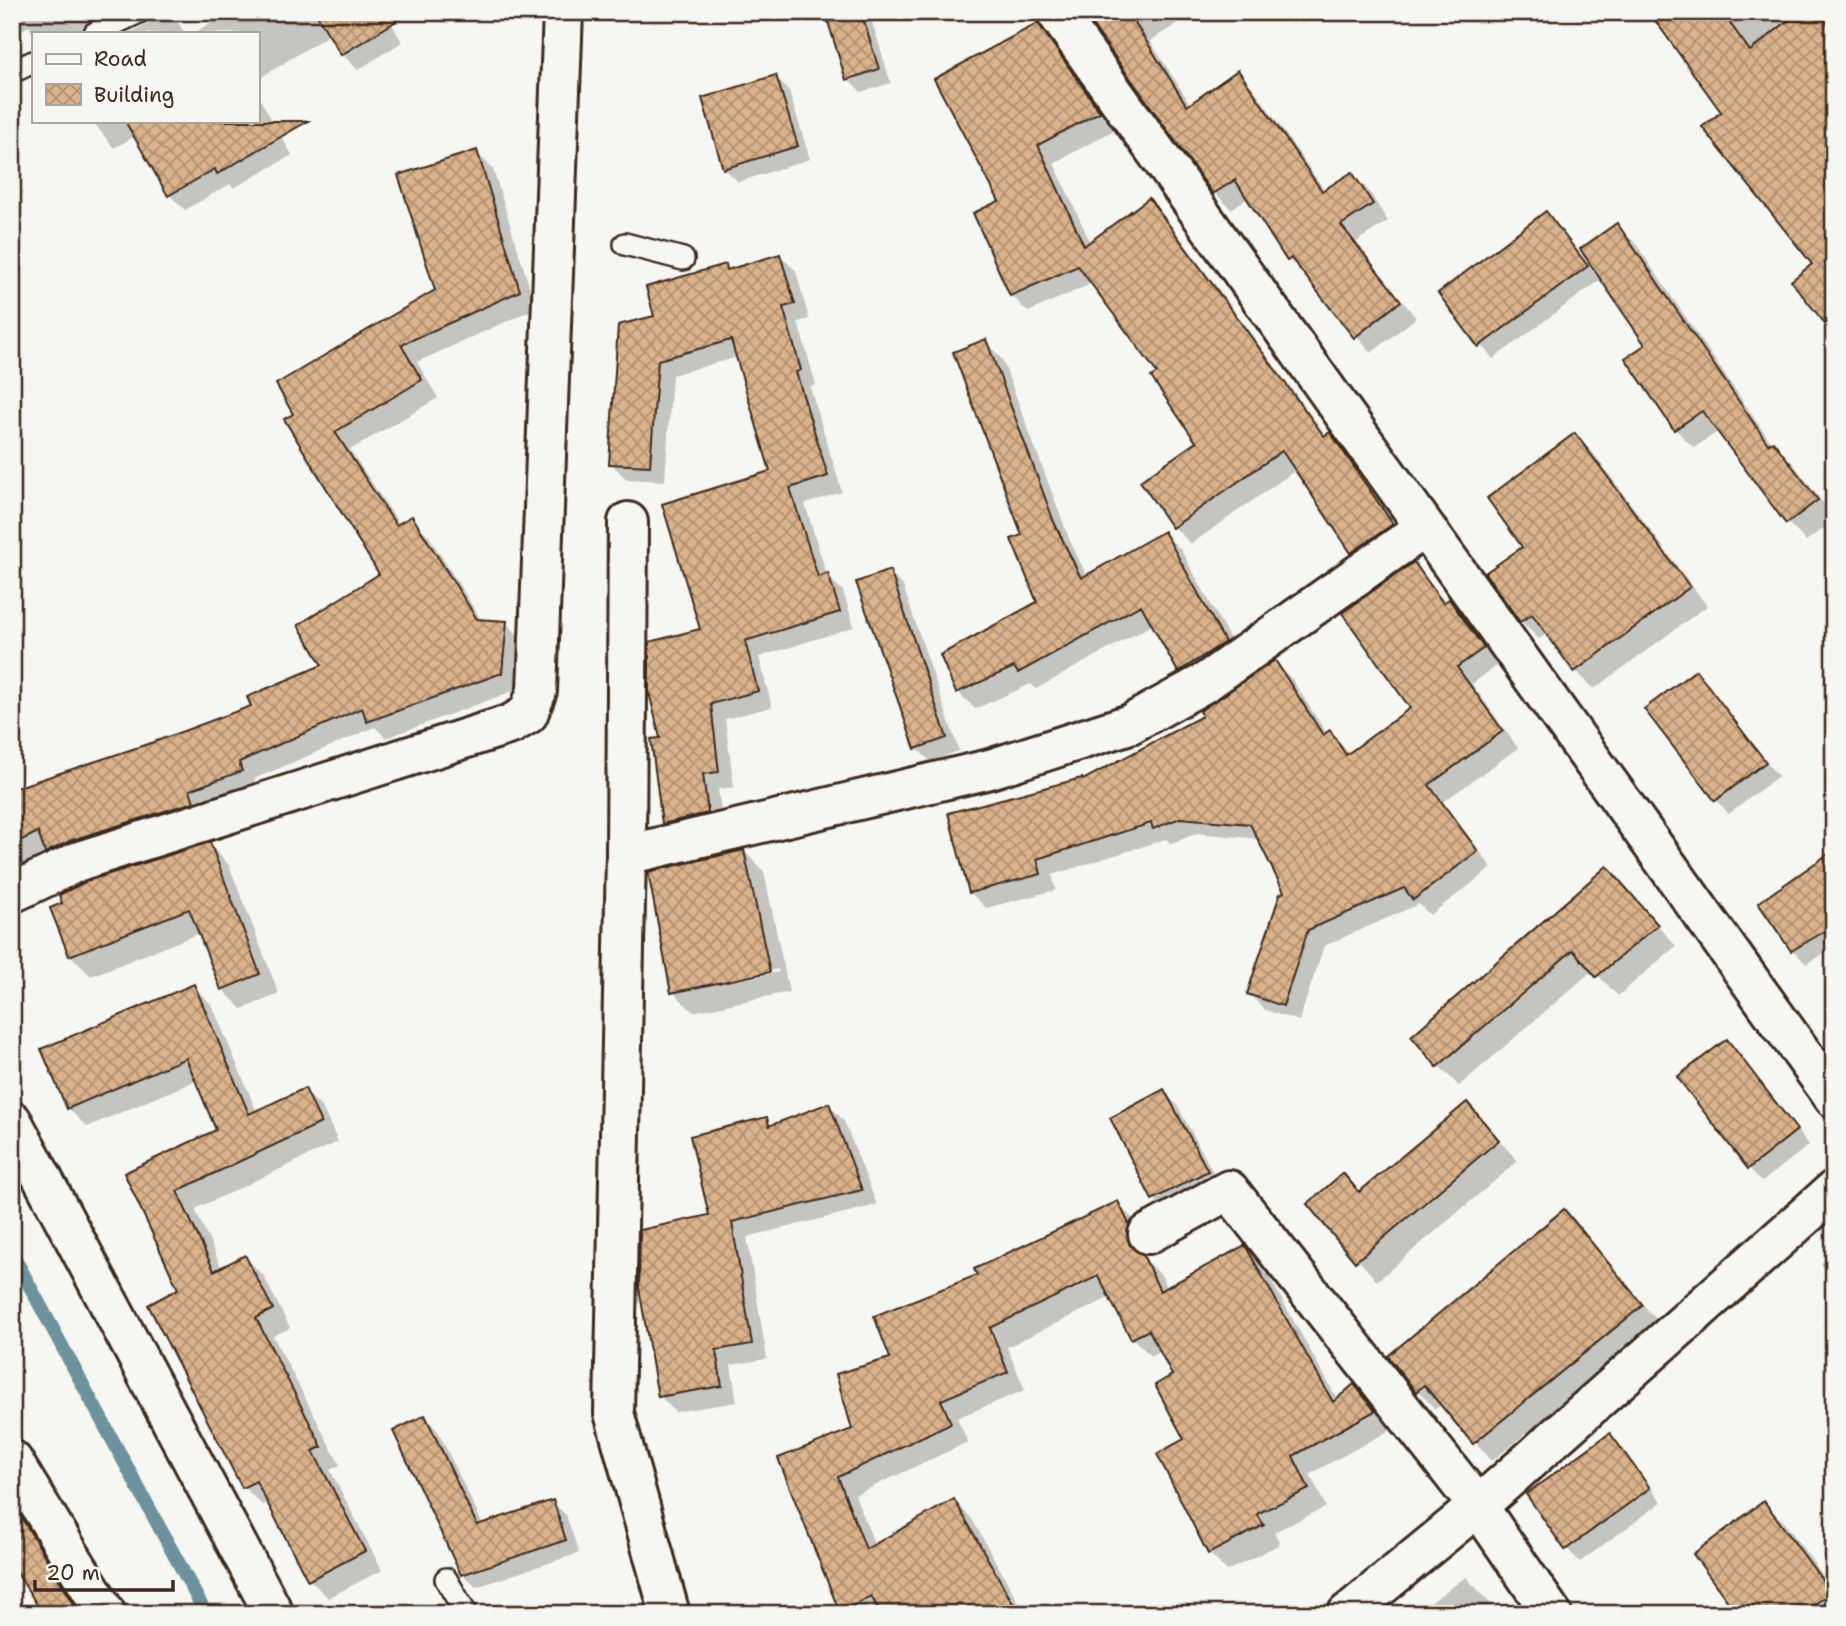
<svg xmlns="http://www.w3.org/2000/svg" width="1846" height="1626" font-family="'Shantell Sans',sans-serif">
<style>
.shadow{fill:#0003;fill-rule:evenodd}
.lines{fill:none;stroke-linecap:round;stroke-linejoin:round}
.stream{stroke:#6e929d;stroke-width:14}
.building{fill:url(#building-cross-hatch);stroke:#3b2a1e;stroke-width:2}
.service-casing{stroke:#3b2a1e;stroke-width:26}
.minor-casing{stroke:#3b2a1e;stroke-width:44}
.service{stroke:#f6f6f2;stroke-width:21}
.minor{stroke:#f6f6f2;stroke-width:38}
</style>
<defs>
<pattern id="building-cross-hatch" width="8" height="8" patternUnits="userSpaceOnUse" patternTransform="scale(1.75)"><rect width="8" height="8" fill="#dab28b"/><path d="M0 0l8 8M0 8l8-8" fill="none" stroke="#b29171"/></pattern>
</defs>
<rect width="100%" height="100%" fill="#f6f6f2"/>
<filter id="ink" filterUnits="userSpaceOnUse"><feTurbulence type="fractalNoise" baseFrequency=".0143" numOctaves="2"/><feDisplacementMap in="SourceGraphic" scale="14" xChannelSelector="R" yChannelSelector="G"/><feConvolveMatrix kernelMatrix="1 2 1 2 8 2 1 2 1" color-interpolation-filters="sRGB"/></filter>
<g filter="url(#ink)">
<g class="shadow">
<path d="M 12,12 L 173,12 L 184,33 L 129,33 L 146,25 L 152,17 L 113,33 L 33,34 L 29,26 L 12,36 Z"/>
<path d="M 228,12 L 385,12 L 402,42 L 358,70 L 342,54 L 330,34 L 257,80 L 257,33 L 194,33 Z"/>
<path d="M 827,12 L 869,12 L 891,83 L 861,92 L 848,79 Z"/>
<path d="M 1085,12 L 1195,12 L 1150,41 L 1191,105 L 1238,73 L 1254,89 L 1325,191 L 1352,174 L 1368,190 L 1388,221 L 1356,242 L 1416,318 L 1371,353 L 1306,274 L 1288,260 L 1248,198 L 1231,209 L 1215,193 Z"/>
<path d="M 1651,12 L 1821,12 L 1834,29 L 1834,332 L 1814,264 L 1723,112 Z"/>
<path d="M 1042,33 L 1059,50 L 1116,129 L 1054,163 L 1091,244 L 1149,201 L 1166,218 L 1327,437 L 1330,434 L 1347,451 L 1408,541 L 1370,569 L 1353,552 L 1296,470 L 1191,544 L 1174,527 L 1143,482 L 1199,442 L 1160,373 L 1093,283 L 1028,312 L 1011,295 L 1002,202 Z"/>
<path d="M 775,77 L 789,91 L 810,159 L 738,182 L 724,168 Z"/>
<path d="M 257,94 L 292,155 L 234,188 L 230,184 L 185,210 L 169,194 L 136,136 L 114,148 L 92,121 L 257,121 Z"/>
<path d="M 476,152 L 493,169 L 536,308 L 417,362 L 438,398 L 350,450 L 400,525 L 411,519 L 428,535 L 482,621 L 506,623 L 523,640 L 519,689 L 386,738 L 375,727 L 254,779 L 257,788 L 63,869 L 47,853 L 12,870 L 12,788 L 13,791 L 155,744 L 253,707 L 325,666 L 381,575 L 296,414 L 437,290 Z"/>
<path d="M 1546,214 L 1600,280 L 1493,359 L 1441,293 Z"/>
<path d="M 1617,225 L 1636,244 L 1772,444 L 1792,462 L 1834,517 L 1834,521 L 1806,541 L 1788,523 L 1719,431 L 1694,448 L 1675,429 L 1648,346 Z"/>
<path d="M 780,256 L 796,271 L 809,319 L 798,322 L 816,385 L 810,387 L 842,492 L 805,504 L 827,576 L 843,591 L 854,627 L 759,657 L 772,707 L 725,719 L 734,787 L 718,789 L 723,828 L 679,839 L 664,823 L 662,739 L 702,630 L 772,472 L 738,357 L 672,375 L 665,481 L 626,479 L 611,463 L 657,318 L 725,266 L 730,271 Z"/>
<path d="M 985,341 L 1002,359 L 1070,541 L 1087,576 L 1164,533 L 1181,550 L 1241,659 L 1197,688 L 1180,671 L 1154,624 L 1036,689 L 1031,684 L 975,709 L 958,692 L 942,655 L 1039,603 Z"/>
<path d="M 1575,435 L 1593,453 L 1707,606 L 1594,689 L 1576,671 L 1548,633 L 1539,639 L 1521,621 L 1488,574 L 1524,547 Z"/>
<path d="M 1414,564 L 1446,603 L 1449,601 L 1465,617 L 1499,664 L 1472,684 L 1518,748 L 1443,802 L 1492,868 L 1430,915 L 1419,904 L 1324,946 L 1299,1021 L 1265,1010 L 1249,994 L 1287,893 L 1260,839 L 1197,833 L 1171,844 L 1166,839 L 1052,875 L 1056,890 L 986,908 L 970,892 L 1084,782 L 1205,716 L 1275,662 L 1291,678 L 1327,734 L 1330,733 L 1350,754 L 1413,709 Z"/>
<path d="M 889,572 L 903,586 L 959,751 L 930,761 L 916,748 Z"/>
<path d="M 1695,672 L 1778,776 L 1729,814 L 1716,800 Z"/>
<path d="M 209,844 L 229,865 L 279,994 L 242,1009 L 222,989 L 200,933 L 91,976 L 70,955 L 52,909 Z"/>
<path d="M 744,851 L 764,872 L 789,992 L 693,1012 L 673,992 ZM 778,969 L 779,972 L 686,991 L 686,988 Z"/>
<path d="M 1834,852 L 1834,948 L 1806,964 L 1793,950 Z"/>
<path d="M 1607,868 L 1676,946 L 1618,996 L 1593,970 L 1459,1086 L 1439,1066 Z"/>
<path d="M 193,986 L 212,1005 L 257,1112 L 304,1090 L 323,1109 L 338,1142 L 195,1209 L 222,1269 L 245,1257 L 263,1275 L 290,1328 L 273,1336 L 340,1465 L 330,1470 L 382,1570 L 328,1598 L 310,1580 L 269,1502 L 262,1505 L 244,1487 L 180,1290 L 126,1174 L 218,1131 L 197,1080 L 87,1127 L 68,1108 Z"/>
<path d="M 1727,1041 L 1809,1145 L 1762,1182 L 1749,1168 Z"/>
<path d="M 1164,1092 L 1177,1105 L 1220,1185 L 1167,1213 L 1154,1199 L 1112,1118 Z"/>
<path d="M 1466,1104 L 1518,1161 L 1377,1281 L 1309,1204 L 1343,1176 L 1360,1193 Z"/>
<path d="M 829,1105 L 844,1121 L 877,1205 L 747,1237 L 767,1359 L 731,1365 L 737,1402 L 675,1412 L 660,1396 L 711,1217 L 766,1119 L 774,1126 Z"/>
<path d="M 1117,1203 L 1135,1221 L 1146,1244 L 1146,1260 L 1161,1275 L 1168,1289 L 1244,1248 L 1263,1266 L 1338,1400 L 1354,1387 L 1392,1429 L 1310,1474 L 1326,1507 L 1274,1532 L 1280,1544 L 1227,1571 L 1209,1553 L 1174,1376 L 1161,1351 L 1151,1356 L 1132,1338 L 1111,1297 L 1007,1347 L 1025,1390 L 957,1418 L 968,1442 L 855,1495 L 875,1546 L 954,1501 L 972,1519 L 1025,1614 L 843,1614 L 780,1459 L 855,1430 L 892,1359 L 979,1276 Z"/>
<path d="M 1564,1212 L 1660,1324 L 1492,1461 L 1442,1404 L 1435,1409 L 1417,1390 Z"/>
<path d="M 1834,1252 L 1834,1279 L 1821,1264 Z"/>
<path d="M 425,1417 L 438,1431 L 483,1525 L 553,1502 L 566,1515 L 579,1553 L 476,1587 L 462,1574 Z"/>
<path d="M 1610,1435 L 1662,1502 L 1580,1562 L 1567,1549 L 1528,1495 Z"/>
<path d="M 1764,1503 L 1784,1522 L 1834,1591 L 1834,1614 L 1726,1614 L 1734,1607 Z"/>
<path d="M 12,1517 L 47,1550 L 87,1614 L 45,1614 L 21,1576 L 12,1586 Z"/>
<path d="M 1466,1577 L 1500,1614 L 1414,1614 Z"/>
<path d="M 421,1603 L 432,1614 L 402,1614 Z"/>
</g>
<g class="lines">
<path class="stream" d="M 12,1253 L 206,1614"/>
</g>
<g class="building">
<path d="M 315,12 L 411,12 L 341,55 Z"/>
<path d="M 825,12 L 861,12 L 879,69 L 846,80 Z"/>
<path d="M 1083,12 L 1128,12 L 1187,106 L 1238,70 L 1322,191 L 1352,172 L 1373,204 L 1341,225 L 1401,301 L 1354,338 L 1291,258 L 1287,261 L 1235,180 L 1213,194 Z"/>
<path d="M 1649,12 L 1722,12 L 1750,51 L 1799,12 L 1819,12 L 1834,32 L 1834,335 L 1791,281 L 1812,264 L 1702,127 L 1721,112 Z"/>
<path d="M 1038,23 L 1100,112 L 1038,145 L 1084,246 L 1149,198 L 1324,436 L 1330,432 L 1393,524 L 1351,553 L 1282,451 L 1172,528 L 1140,481 L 1196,442 L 1151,377 L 1157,373 L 1078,266 L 1010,296 L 973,213 L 999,201 L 934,79 Z"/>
<path d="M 776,75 L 798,146 L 723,169 L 702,98 Z"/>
<path d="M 125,121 L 308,121 L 217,174 L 215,169 L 168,196 Z"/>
<path d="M 477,150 L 520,291 L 401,345 L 422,380 L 335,432 L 396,525 L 412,516 L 477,619 L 507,621 L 502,673 L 367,722 L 362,708 L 239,762 L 242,771 L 190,790 L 194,802 L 72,840 L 45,853 L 38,832 L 12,845 L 12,789 L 154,742 L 251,706 L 247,697 L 322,665 L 298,625 L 379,574 L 284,419 L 293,414 L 276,384 L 435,290 L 398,175 Z"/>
<path d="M 1546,211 L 1588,266 L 1478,347 L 1438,293 Z"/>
<path d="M 1617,223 L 1768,444 L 1773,441 L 1818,500 L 1786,524 L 1702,411 L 1674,430 L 1625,358 L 1645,345 L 1580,249 Z"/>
<path d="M 780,254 L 795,304 L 783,307 L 801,370 L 796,372 L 828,476 L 790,488 L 818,577 L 828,573 L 840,612 L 745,641 L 758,691 L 711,704 L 719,772 L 703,774 L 708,813 L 662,824 L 651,739 L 660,738 L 649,692 L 649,642 L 700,629 L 662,504 L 770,471 L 731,340 L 658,360 L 650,466 L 609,464 L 618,325 L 654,316 L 646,287 L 726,264 L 727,270 Z"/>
<path d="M 986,339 L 1054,522 L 1081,578 L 1164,531 L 1225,642 L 1178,672 L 1141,605 L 1018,673 L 1014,667 L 956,693 L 940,655 L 1037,602 L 1011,539 L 1022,535 L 953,352 Z"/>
<path d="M 1575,433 L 1690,587 L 1574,672 L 1532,614 L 1520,622 L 1485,573 L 1522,547 L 1487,498 Z"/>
<path d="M 1414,562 L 1443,603 L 1449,599 L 1484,648 L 1457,667 L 1503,731 L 1429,785 L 1478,851 L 1413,900 L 1404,888 L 1308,930 L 1283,1006 L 1247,994 L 1280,894 L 1284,892 L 1250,824 L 1180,818 L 1153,829 L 1151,823 L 1037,859 L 1041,874 L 969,893 L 948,813 L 1082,778 L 1083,780 L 1202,716 L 1200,711 L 1275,660 L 1323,735 L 1330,730 L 1346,755 L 1410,708 L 1342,613 Z"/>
<path d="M 890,570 L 947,738 L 915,749 L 856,582 Z"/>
<path d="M 1696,670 L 1766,762 L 1715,801 L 1644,709 Z"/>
<path d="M 210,842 L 260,974 L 221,990 L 189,909 L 69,956 L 50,908 L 62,903 L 59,895 L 87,881 Z"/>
<path d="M 744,850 L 770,972 L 671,993 L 648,872 Z"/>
<path d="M 1834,850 L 1834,926 L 1791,951 L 1758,903 Z"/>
<path d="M 1607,866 L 1658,925 L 1596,977 L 1573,950 L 1437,1067 L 1411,1036 Z"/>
<path d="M 194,984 L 249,1114 L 305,1088 L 321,1123 L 177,1191 L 214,1271 L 245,1255 L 273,1309 L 256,1318 L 322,1447 L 313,1451 L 365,1551 L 308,1581 L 256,1481 L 242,1488 L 148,1305 L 178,1289 L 124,1173 L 216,1130 L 186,1058 L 67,1109 L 41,1049 Z"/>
<path d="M 1727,1039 L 1797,1130 L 1748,1169 L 1677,1077 Z"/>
<path d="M 1164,1089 L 1208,1171 L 1152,1200 L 1110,1118 Z"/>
<path d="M 1467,1102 L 1499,1140 L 1355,1262 L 1307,1204 L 1343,1173 L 1359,1192 Z"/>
<path d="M 829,1103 L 862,1190 L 732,1222 L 752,1344 L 716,1350 L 722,1386 L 658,1397 L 639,1288 L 640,1230 L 709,1215 L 690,1136 L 767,1117 L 769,1126 Z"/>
<path d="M 1118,1201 L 1129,1224 L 1129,1244 L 1143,1255 L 1160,1291 L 1245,1245 L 1333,1402 L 1354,1384 L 1375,1411 L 1293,1456 L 1309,1489 L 1257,1514 L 1264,1525 L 1208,1554 L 1157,1454 L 1184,1439 L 1155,1385 L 1172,1375 L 1149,1330 L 1131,1339 L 1098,1276 L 990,1328 L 1008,1372 L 941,1400 L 951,1423 L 838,1477 L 866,1549 L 954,1499 L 1019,1614 L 881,1614 L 871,1596 L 840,1613 L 778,1458 L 852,1429 L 836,1374 L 890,1358 L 874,1316 L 977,1275 L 974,1269 Z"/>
<path d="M 1564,1209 L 1643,1305 L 1473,1444 L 1424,1385 L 1416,1392 L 1388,1356 Z"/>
<path d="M 425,1415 L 477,1525 L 553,1500 L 566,1540 L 461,1575 L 393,1431 Z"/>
<path d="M 1610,1433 L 1650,1488 L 1565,1550 L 1526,1494 Z"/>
<path d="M 1764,1501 L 1831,1592 L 1802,1614 L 1737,1614 L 1693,1554 Z"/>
<path d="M 12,1502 L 80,1614 L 43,1614 L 12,1565 Z"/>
</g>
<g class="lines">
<defs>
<g id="service">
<path d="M 95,33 L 139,12"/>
<path d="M 12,72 L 33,62"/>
<path d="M 625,244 L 683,259"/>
<path d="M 446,1579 L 466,1614"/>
</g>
<g id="minor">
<path d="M 1056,12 L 1834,1098"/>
<path d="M 628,522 L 626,855 L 614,1413 L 670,1614"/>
<path d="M 626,855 L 990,769 L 1130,724 L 1206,682 L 1423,529"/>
<path d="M 12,893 L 79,861 L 511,724 L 528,714 L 537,691 L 563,12"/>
<path d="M 12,1121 L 274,1614"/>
<path d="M 1148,1234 L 1229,1190 L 1478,1506 L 1552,1614"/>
<path d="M 12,1460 L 106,1614"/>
<path d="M 1347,1614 L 1478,1506 L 1834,1190"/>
</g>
</defs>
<use href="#service" class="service-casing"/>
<use href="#minor" class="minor-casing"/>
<use href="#service" class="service"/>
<use href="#minor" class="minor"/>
</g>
</g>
<rect width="1846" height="1626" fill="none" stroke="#f6f6f2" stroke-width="42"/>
<rect x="21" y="21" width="1804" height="1584" fill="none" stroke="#3b2a1e" stroke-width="2.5" filter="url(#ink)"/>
<rect x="32" y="32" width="228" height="91" fill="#f6f6f2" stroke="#aba49d" stroke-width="2"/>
<rect x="46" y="54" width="35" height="10" fill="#f6f6f2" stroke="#aba49d" stroke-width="2"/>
<text x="94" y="66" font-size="21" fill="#3b2a1e">Road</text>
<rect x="46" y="84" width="35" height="21" fill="url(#building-cross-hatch)" stroke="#aba49d" stroke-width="2"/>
<text x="94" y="102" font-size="21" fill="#3b2a1e">Building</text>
<path d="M35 1580v10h138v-10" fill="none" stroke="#3b2a1e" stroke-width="3.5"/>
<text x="46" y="1580" font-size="21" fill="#3b2a1e" stroke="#f6f6f2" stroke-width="5" paint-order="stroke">20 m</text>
</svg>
